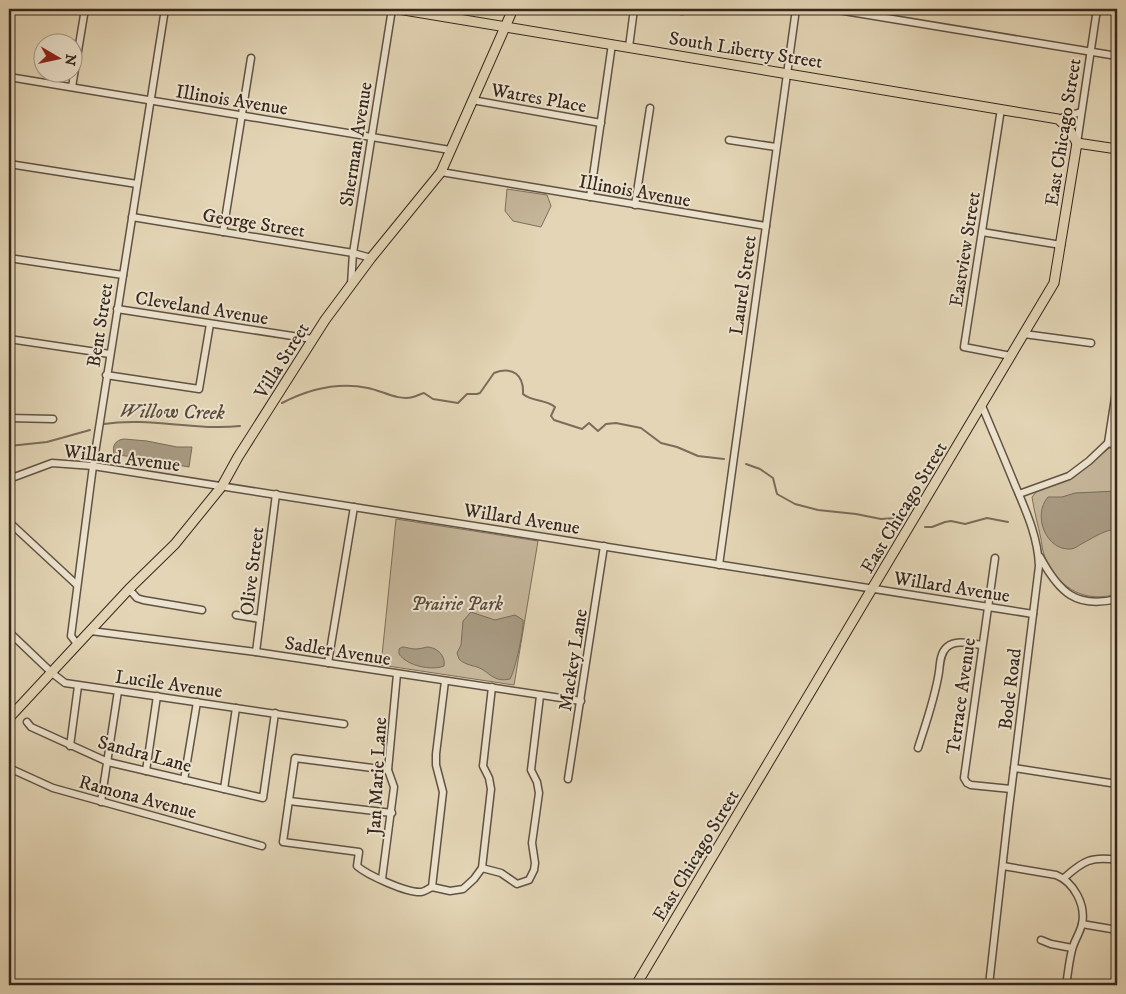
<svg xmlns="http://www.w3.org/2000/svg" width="1126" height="994" font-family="'IM FELL DW Pica',serif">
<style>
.green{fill:#c6b79b;stroke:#7e6f5c}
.water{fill:#a89a82;stroke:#7a6c5a}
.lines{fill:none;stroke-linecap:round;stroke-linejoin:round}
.stream{stroke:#7a6c5a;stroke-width:2}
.minor-casing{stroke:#615244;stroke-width:9}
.major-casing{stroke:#36271e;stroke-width:11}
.minor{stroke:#ede4cf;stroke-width:6}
.major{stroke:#e3d5b5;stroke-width:9}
.labels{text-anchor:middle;stroke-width:4;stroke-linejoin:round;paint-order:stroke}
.street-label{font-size:19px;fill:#36271e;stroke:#ede4cf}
.park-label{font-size:19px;font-style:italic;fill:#5a4b3d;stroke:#ede4cf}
.water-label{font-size:20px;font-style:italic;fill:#584a3c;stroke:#ede4cf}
</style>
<rect width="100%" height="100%" fill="#e3d5b5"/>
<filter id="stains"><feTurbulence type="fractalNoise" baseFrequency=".004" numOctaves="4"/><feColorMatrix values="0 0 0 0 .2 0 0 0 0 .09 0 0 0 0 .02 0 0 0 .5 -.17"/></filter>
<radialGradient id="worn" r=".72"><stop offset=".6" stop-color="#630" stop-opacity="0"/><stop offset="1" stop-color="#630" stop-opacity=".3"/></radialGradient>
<g class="green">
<path d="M 507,189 L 547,195 L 551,206 L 541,227 L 513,221 L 505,211 Z"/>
<path d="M 1112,447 L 1117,449 L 1117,594 C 1086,603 1061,590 1047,561 C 1043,555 1042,546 1041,539 C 1038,525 1034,511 1032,497 L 1037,491 L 1073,478 L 1108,449 Z"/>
<path d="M 396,519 L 538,541 L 514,685 L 381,665 Z"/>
</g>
<g class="water">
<path d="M 124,439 L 147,441 L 177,447 L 192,447 L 189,467 L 114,454 C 112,446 115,440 124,439 Z"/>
<path d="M 1117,491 L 1117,529 C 1105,530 1096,536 1085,542 C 1080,544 1077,548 1071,549 C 1046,551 1032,515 1048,497 L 1062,497 L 1075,493 Z"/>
<path d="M 471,612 L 495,620 L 515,615 L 523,620 C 524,630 515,671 510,679 C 493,683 489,671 477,667 C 470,665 464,664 459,659 L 457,653 L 461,645 L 463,621 Z"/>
<path d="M 402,647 C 406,647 411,649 415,649 C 419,649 423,648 427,647 C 437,647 446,656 444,666 C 432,671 407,666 399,654 L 399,649 Z"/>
</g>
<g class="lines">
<g class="stream">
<path d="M 282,403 C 309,389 339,382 368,388 C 383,391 398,401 413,397 C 417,396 420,394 424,393 L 433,399 L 458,403 L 467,394 L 477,394 L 480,393 L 494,373 C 513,366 524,375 523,394 C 532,402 546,399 555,407 L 551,416 L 554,420 L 582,429 L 589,423 L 598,431 L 606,424 L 616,423 L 641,428 L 661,443 L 677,447 L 698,456 L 724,459"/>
<path d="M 104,424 C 149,417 195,431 240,426"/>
<path d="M 9,446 L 47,442 L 90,430"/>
<path d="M 746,464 L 760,469 L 773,478 L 777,494 L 795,504 L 818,510 L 856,514 L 881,519 L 896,518 L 904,520"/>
<path d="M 925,527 L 932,527 L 945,522 L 951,521 L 965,524 L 987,518 L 1008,522"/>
</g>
<defs>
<g id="minor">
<path d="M 832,9 L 1117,56"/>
<path d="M 682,11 L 682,9"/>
<path d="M 629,47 L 634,9"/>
<path d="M 9,77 L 450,150"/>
<path d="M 72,87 L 85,9"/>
<path d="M 472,100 L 601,123"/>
<path d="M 1001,109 L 964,347 L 1011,356"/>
<path d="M 1058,119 L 1081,112"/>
<path d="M 729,140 L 776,147"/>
<path d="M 1077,143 L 1097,9"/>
<path d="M 9,164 L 137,184"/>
<path d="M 441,172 L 766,226"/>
<path d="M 590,197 L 612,44"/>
<path d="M 635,205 L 650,108"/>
<path d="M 132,217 L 353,253 L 371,258"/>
<path d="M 223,232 L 251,58"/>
<path d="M 982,232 L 1061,245"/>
<path d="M 9,258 L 123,275"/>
<path d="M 351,285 L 353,253 L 392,9"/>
<path d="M 117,309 L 312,339"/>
<path d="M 1024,334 L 1091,343"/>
<path d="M 9,339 L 110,354"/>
<path d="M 106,375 L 199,389 L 210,324"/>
<path d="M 982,406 C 993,432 1004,458 1015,485 C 1026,511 1038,537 1039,566 L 1008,816 L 989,985"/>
<path d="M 9,418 L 53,419"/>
<path d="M 1108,443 L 1117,385"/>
<path d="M 9,479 L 52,463 L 93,466 L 1033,614"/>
<path d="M 1019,494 L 1069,476 L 1089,461 L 1108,443 L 1117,445"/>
<path d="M 9,522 L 77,585"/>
<path d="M 1040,557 C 1059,592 1076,609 1117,599"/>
<path d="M 995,558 L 964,778 L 967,783 L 971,785 L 1011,789"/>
<path d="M 719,565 L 796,9"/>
<path d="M 129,589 L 137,598 L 143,600 L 202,610"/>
<path d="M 236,615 L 260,619"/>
<path d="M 91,631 L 256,652 L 581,701"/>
<path d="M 9,632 L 52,673 L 65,683 L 344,724"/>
<path d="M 78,645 L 71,636 L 93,466 L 165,9"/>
<path d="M 256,652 L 276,494"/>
<path d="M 328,663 L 354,507"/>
<path d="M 27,722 L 31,727 L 108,762 L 263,798 L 275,713"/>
<path d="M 70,746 L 78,686"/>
<path d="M 918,748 C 926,723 935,698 939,672 C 940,664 940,653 947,647 C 956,639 972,644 982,645"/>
<path d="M 9,768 L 53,788 L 262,846"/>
<path d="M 1014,768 L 1117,784"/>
<path d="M 388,770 L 295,758 L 283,842 L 359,852 L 357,866 C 367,875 407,893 421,892 C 424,892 428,889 432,887"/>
<path d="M 146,771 L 157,696"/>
<path d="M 568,779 L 604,546"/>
<path d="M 184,780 L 197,702"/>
<path d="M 224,789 L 236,708"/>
<path d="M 289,801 L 392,813"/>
<path d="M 101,802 L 118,691"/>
<path d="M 1003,866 L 1056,875 C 1074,882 1086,905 1082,924 C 1080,933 1074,941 1072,950 C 1069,961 1068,974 1066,985"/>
<path d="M 482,868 L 501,873 L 517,884 L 529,880 L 534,870 L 535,863 L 532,843 L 539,793 L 537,782 L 531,770 L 540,696"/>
<path d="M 1064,878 C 1083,861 1091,856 1117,860"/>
<path d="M 382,879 L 394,787 L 388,770 L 397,674"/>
<path d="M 432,887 L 450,891 L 463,889 L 474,879 L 482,868 L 491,789 L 489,778 L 483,766 L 492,687"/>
<path d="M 432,887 L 443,792 L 436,765 L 436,754 L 445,681"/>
<path d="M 1082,924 L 1117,930"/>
<path d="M 1041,940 L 1051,944 L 1072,948"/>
</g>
<g id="major">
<path d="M 398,9 L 1058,119 L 1069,129 L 1077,143"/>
<path d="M 1077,143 L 1117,149"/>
<path d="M 9,718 L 129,589 L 175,544 L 222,486 L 238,457 L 325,320 L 371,258 L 441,172 L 513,9"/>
<path d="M 636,985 L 1054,283 L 1077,143"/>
</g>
</defs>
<use href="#minor" class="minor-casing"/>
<use href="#major" class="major-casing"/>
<use href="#minor" class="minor"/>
<use href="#major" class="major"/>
</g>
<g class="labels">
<g class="street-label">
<text transform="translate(746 49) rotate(9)" y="7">South Liberty Street</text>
<text transform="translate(539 97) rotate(10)" y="7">Watres Place</text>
<text transform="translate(232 99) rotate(9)" y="7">Illinois Avenue</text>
<text transform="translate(1062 132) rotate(-81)" y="7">East Chicago Street</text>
<text transform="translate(355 144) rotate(-81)" y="7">Sherman Avenue</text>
<text transform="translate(635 190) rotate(10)" y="7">Illinois Avenue</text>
<text transform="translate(254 222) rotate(9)" y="7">George Street</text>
<text transform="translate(964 249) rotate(-81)" y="7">Eastview Street</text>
<text transform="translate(742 285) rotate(-82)" y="7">Laurel Street</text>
<text transform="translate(202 307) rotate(9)" y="7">Cleveland Avenue</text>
<text transform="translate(99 325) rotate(-81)" y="7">Bent Street</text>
<text transform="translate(281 360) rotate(-58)" y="7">Villa Street</text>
<text transform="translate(122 457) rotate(7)" y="7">Willard Avenue</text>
<text transform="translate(903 507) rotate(-59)" y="7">East Chicago Street</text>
<text transform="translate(522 518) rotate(9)" y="7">Willard Avenue</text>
<text transform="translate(251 571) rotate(-83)" y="7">Olive Street</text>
<text transform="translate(952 586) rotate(9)" y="7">Willard Avenue</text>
<text transform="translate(338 650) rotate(9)" y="7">Sadler Avenue</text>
<text transform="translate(572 660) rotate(-81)" y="7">Mackey Lane</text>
<text transform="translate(169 683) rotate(8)" y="7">Lucile Avenue</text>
<text transform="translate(1009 689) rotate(-83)" y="7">Bode Road</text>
<text transform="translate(960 696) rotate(-82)" y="7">Terrace Avenue</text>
<text transform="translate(145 753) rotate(15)" y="7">Sandra Lane</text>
<text transform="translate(376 776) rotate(-87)" y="7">Jan Marie Lane</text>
<text transform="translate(138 796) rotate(15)" y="7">Ramona Avenue</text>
<text transform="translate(695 855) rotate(-59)" y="7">East Chicago Street</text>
</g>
<g class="park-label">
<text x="457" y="610">Prairie Park</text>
</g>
<g class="water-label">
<text transform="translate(172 411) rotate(1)" y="7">Willow Creek</text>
</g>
</g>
<rect width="1126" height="994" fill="none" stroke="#e3d5b5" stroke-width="30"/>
<rect x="10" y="10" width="1106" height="974" fill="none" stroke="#36271e" stroke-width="2.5"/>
<rect x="15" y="15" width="1096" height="964" fill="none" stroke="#36271e"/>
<g transform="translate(58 58) rotate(99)"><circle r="24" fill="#ede4cf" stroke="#a49888"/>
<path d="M0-4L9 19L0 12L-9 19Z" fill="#8f2418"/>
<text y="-8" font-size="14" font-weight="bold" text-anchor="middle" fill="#36271e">N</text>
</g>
<rect width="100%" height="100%" filter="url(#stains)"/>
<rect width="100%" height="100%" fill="url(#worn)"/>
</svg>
